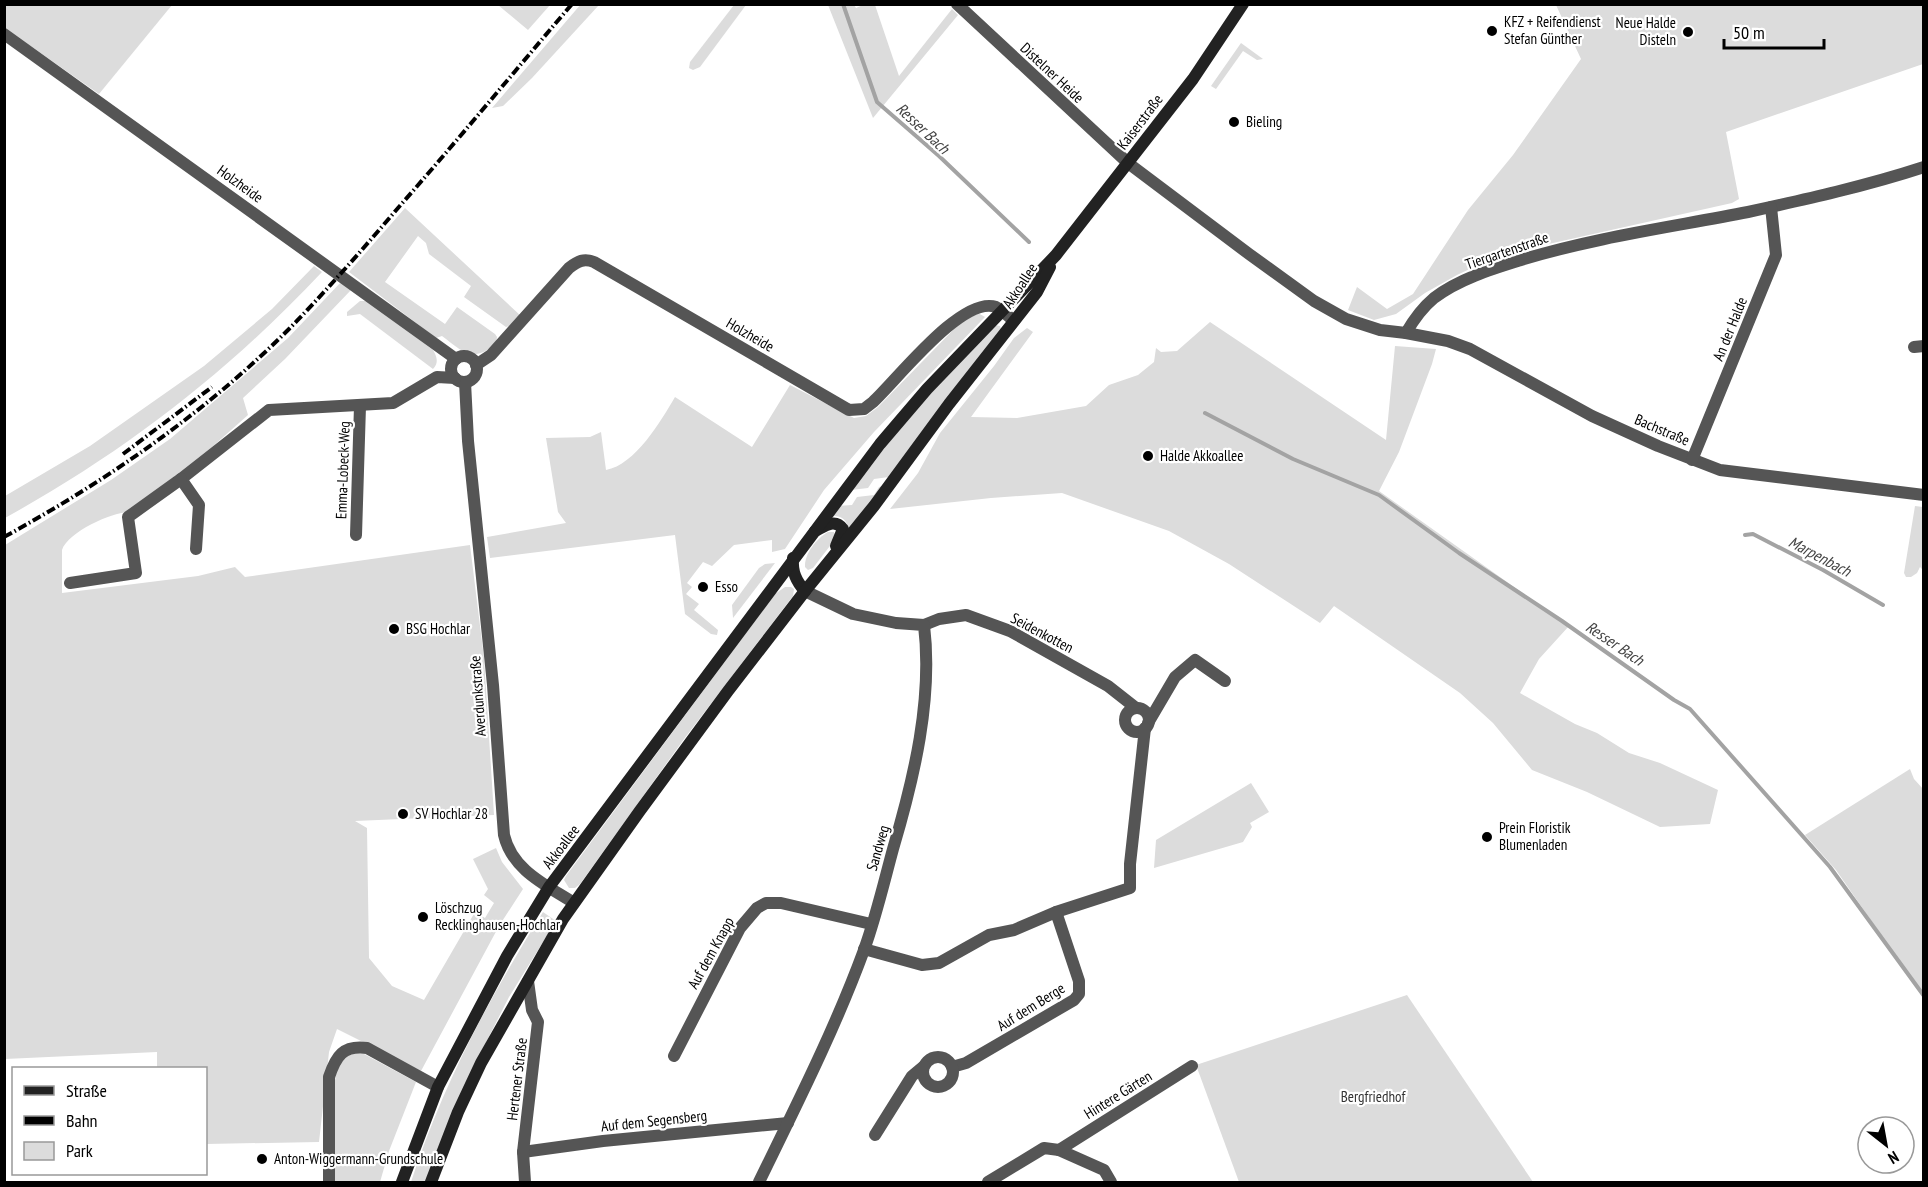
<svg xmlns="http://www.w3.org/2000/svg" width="1928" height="1187" font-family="'PT Sans Narrow',sans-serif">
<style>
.green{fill:#dcdcdc}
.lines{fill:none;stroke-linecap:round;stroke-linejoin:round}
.stream{stroke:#a3a3a3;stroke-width:4}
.street{stroke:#555;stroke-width:12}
.secondary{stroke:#222;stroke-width:12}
.rail{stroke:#000;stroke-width:4;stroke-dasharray:9 3 1.5 3;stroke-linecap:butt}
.poi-dot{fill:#000;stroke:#fff;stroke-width:2}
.labels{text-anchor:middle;stroke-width:4.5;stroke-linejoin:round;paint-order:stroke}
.poi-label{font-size:15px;fill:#000;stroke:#fff;text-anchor:start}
.street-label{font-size:15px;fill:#000;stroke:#fff}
.park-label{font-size:15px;fill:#333;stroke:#fff}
.water-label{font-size:16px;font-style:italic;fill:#444;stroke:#fff}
</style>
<rect width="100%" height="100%" fill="#fff"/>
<g class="green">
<path d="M 581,4 L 599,5 L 532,78 L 503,106 L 492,108 Z"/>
<path d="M 5,5 L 172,5 L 99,94 L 5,28 Z"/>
<path d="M 498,5 L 550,5 L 528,30 Z"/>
<path d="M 734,5 L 746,5 L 700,67 L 693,70 L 689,68 L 690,62 Z"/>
<path d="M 828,5 L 854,5 L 856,8 L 863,5 L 875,5 L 899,76 L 952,9 L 958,15 L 873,118 Z"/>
<path d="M 1556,5 L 1923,5 L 1923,64 L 1726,132 L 1739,199 L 1732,203 L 1499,255 L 1457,275 L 1425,293 L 1396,314 L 1374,320 L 1348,310 L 1357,287 L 1387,309 L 1413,294 L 1468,210 L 1513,155 L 1581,59 Z"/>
<path d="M 1241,43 L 1263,59 L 1257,60 L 1243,51 L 1216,89 L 1211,86 Z"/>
<path d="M 405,208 L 521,316 L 512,325 L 506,327 L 464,297 L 471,286 L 429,254 L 426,243 L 418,236 L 385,282 L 445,324 L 457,307 L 495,334 L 497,337 L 496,343 C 473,364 463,352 442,336 L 436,338 L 349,272 Z"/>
<path d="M 314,266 L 322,272 C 227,373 126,451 5,518 L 5,496 L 90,446 L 204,366 L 272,309 Z"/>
<path d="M 341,282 L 351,290 L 285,359 L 243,398 L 248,415 L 212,447 L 129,512 C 112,512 68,532 62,550 L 62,593 L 198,576 L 235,567 L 245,577 L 470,545 L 484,658 L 494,815 L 355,821 L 367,828 L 369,958 L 392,986 L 424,1000 L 475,912 L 485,918 L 494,903 L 484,895 L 488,889 L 473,859 L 496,848 L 502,862 L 523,889 L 499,926 L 421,1071 L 337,1029 L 329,1052 L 319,1142 L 206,1144 L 206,1068 L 157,1068 L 157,1052 L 5,1059 L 5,545 L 111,480 L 170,439 L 288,338 Z"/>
<path d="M 360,301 L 368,301 L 433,350 C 437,357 439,363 433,369 L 360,314 L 347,316 L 347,312 Z"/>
<path d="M 978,313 L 985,317 L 874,432 L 824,490 L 785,549 L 772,552 L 772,540 L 734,545 L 712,566 L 703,562 L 687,583 L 692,587 L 686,594 L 699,604 L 694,610 L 718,630 L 717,635 L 711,634 L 685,614 L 675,535 L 490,558 L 487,537 L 566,523 L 558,512 L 546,438 L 590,437 L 601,432 L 606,470 C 635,465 661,421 675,397 L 752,447 L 790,385 L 854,418 L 866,416 L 878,407 L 959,324 Z"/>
<path d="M 1210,322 L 1386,440 L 1395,346 L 1436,349 L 1432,364 L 1399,452 L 1379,491 L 1569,626 L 1539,659 L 1520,693 L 1575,724 L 1597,733 L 1629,753 L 1660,763 L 1718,790 L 1710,824 L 1660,827 L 1587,792 L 1532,770 L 1493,723 L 1460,693 L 1334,606 L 1320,623 L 1229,564 L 1169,531 L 1062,493 L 991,498 L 890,509 L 918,473 L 940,433 L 994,366 L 1014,338 L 1027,328 L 1033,332 L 971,417 L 1017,418 L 1086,406 L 1109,385 L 1138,375 L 1154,362 L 1156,348 L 1161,352 L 1177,351 Z"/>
<path d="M 995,325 L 1000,326 L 1001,329 L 889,477 L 874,479 L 868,488 L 851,490 L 900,426 Z"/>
<path d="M 882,486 L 849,531 C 847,518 840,515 828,516 L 837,506 L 852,505 L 857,497 L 874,495 L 879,487 Z"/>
<path d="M 1915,506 L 1923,507 L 1923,570 L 1920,567 L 1917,573 L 1911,577 L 1906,577 L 1904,573 Z"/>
<path d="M 828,532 L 834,532 L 836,538 L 813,568 L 808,570 L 805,567 C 804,554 817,538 828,532 Z"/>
<path d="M 775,563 L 733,618 L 732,605 L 759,568 L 765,564 Z"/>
<path d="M 785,587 L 791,587 L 794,589 L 793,596 L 684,739 L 580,884 L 575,888 L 569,888 L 564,880 L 566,876 L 775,594 Z"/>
<path d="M 1910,769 L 1914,779 L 1923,789 L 1923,995 L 1836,870 L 1805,835 Z"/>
<path d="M 1251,783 L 1269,812 L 1250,823 L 1252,827 L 1243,842 L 1154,868 L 1156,840 Z"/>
<path d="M 543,912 L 556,921 L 509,997 L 474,1066 L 427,1182 L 411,1182 C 442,1086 489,998 543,912 Z"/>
<path d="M 1407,995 L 1533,1182 L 1239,1182 L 1196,1065 Z"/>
<path d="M 354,1053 L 364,1054 L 416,1082 L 389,1151 L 380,1182 L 335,1182 L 335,1080 C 337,1067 342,1058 354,1053 Z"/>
</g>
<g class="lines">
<g class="stream">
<path d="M 843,4 L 877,102 L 939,156 L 1029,242"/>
<path d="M 1205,413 L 1293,459 L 1379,495 L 1459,553 L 1562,621 L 1674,700 L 1690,709 L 1830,867 L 1924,996"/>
<path d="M 1745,535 L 1753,534 L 1823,570 L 1883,605"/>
</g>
<g class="street">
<path d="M 957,4 L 1128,163 L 1249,254 L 1314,301 L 1346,319 L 1380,330 L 1406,333 C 1414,319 1422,308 1434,298 C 1459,279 1492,269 1521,260 C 1596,237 1672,227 1748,212 C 1807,199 1866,186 1924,167"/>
<path d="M 4,34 L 456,359"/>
<path d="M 1406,333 L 1448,341 L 1470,349 L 1592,416 L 1658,446 L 1720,470 L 1924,495"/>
<path d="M 1914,347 L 1924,346"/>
<circle cx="464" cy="369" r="13"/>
<path d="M 476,365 L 491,355 L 569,268 C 578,261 584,258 594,262 L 849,410 L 864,409 L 873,402 C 897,380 962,295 996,307 C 1002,310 1009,317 1014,321"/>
<path d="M 465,382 L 468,441 L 493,685 L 504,835 C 512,870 546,885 574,903"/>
<path d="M 1692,460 L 1776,255 L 1771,207"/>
<path d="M 356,535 L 360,406"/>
<path d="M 196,549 L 199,505 L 181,479 L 269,410 L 393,403 L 437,377 L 455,378"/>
<path d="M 70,583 L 136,573 L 128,517 L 181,479"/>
<path d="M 924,625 L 939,619 L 966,615 L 1010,631 L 1108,686 L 1136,708"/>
<circle cx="1137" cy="720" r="12"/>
<path d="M 1148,723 L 1175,677 L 1195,660 L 1225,681"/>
<path d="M 1056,912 L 1130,888 L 1130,864 L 1145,728"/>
<path d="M 864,949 L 922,965 L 939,963 L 989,935 L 1014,930 L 1056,912 L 1079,981 L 1079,994 L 1074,1000 L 966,1063 L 952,1067"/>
<path d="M 674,1056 L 740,928 L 757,908 L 766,903 L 781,903 L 871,924"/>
<circle cx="938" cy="1072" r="15"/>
<path d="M 875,1135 L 912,1076 L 924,1066"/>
<path d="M 523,1152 L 603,1141 L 788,1123"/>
<path d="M 329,1182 L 329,1077 C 336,1056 343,1045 367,1048 L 438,1087"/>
<path d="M 525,1182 L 523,1152 L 538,1022 L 532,1010 L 528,981"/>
<path d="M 759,1182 C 796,1106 835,1029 864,950 C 876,917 884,882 893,849 C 914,778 933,699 924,625 L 896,623 L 853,614 L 805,591"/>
<path d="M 988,1182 L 1044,1148 L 1059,1150"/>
<path d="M 1111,1182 L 1104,1170 L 1059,1150 L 1192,1066"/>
</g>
<g class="secondary">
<path d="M 815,531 C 825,526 835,518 843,529 L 836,546"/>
<path d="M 793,558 C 792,572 796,581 805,591"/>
<path d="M 402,1182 L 438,1087 L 507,956 L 549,887 L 880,444 L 927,389 L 1056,255 L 1193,79 L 1243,4"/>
<path d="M 431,1182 L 458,1112 L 481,1063 L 563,919 L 639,812 L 728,691 L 805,591 L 874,506 L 949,404 L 1037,292 L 1050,267"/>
</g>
<g class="rail">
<path d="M 123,454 L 212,387"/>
<path d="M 4,537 C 108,480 206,412 289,329 C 327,290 363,249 398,208 C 457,141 514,72 572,4"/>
</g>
</g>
<g class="poi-dot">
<circle cx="1492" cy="31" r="6"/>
<circle cx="1688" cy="32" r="6"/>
<circle cx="1234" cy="122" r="6"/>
<circle cx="1148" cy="456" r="6"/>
<circle cx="703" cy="587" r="6"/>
<circle cx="394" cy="629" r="6"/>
<circle cx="403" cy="814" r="6"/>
<circle cx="1487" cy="837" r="6"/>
<circle cx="423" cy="917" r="6"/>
<circle cx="262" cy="1159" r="6"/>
</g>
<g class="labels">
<g class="poi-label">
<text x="1504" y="27">KFZ + Reifendienst<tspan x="1504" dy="17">Stefan Günther</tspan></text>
<text x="1676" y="28" text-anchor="end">Neue Halde<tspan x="1676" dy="17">Disteln</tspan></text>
<text x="1246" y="127">Bieling</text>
<text x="1160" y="461">Halde Akkoallee</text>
<text x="715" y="592">Esso</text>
<text x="406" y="634">BSG Hochlar</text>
<text x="415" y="819">SV Hochlar 28</text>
<text x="1499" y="833">Prein Floristik<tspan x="1499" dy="17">Blumenladen</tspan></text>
<text x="435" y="913">Löschzug<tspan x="435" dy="17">Recklinghausen-Hochlar</tspan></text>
<text x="274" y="1164">Anton-Wiggermann-Grundschule</text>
</g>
<g class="street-label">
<text transform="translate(1052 73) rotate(43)" y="5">Distelner Heide</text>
<text transform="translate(1140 122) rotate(-53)" y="5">Kaiserstraße</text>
<text transform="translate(240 184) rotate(36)" y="5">Holzheide</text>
<text transform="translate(1507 251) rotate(-19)" y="5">Tiergartenstraße</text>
<text transform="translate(1020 286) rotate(-57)" y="5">Akkoallee</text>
<text transform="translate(1730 329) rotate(-68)" y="5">An der Halde</text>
<text transform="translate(750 335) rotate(30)" y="5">Holzheide</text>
<text transform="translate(1662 430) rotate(23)" y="5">Bachstraße</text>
<text transform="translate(343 470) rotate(-88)" y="5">Emma-Lobeck-Weg</text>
<text transform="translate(1042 633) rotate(28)" y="5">Seidenkotten</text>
<text transform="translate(478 696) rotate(-94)" y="5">Averdunkstraße</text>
<text transform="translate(561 847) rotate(-53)" y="5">Akkoallee</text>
<text transform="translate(878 848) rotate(-74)" y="5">Sandweg</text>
<text transform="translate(711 953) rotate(-61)" y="5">Auf dem Knapp</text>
<text transform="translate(1031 1007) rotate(-32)" y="5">Auf dem Berge</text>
<text transform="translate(517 1079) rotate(-83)" y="5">Hertener Straße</text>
<text transform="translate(1118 1095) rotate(-32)" y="5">Hintere Gärten</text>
<text transform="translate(654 1121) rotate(-6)" y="5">Auf dem Segensberg</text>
</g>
<g class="park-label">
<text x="1373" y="1102">Bergfriedhof</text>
</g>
<g class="water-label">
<text transform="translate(923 128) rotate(43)" y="6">Resser Bach</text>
<text transform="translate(1820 556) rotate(28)" y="6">Marpenbach</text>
<text transform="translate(1615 643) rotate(34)" y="6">Resser Bach</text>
</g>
</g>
<rect width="1928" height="1187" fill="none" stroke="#000000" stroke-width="12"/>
<rect x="12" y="1067" width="195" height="108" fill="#ffffff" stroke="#999999" stroke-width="1.5"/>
<rect x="24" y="1086" width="30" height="9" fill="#222222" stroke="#999999" stroke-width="1.5"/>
<text x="66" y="1097" font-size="18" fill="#000000">Straße</text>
<rect x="24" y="1116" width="30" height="9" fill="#000000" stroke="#999999" stroke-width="1.5"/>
<text x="66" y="1127" font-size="18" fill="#000000">Bahn</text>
<rect x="24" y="1142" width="30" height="18" fill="#dcdcdc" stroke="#999999" stroke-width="1.5"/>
<text x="66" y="1157" font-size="18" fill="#000000">Park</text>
<g transform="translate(1886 1145) rotate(149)"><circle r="28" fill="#ffffff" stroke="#999999" stroke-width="1.5"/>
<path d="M0-4.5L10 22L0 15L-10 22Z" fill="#000000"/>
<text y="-9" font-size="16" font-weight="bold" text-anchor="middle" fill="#000000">N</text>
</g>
<path d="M1724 39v9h100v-9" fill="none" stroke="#000000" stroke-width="3"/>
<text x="1733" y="39" font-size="18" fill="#000000" stroke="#ffffff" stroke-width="4.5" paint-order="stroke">50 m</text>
</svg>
